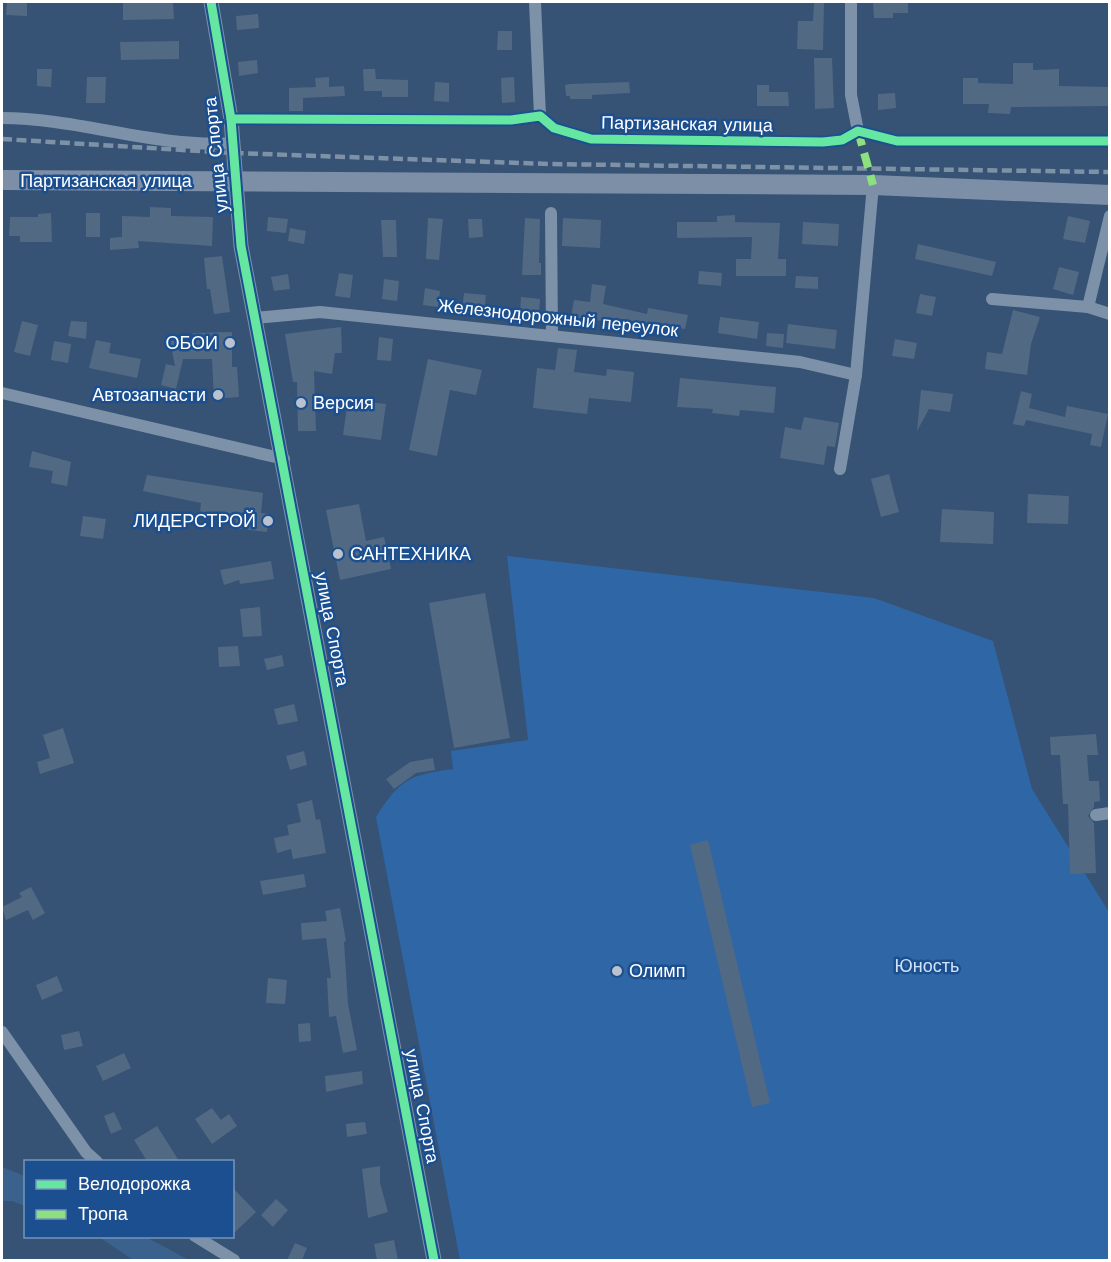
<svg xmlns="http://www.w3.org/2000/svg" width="1111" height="1262" font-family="'Work Sans',sans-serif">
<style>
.green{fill:#2f66a5}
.water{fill:#3b618d}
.building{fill:#526984}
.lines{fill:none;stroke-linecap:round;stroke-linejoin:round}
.minor{stroke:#7d92a8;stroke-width:12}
.tertiary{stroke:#7d92a8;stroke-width:15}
.primary{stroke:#7d8ea7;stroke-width:20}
.rail{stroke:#7e92a7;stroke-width:4.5;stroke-dasharray:10 4.5;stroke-linecap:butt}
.quiet{stroke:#8de07e;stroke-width:8;stroke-dasharray:15 8;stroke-linecap:butt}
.cycleway-casing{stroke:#1b4f8f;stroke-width:13}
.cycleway{stroke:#66e7a1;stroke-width:9}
.poi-dot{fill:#b9c2ce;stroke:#1b4f8f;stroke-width:2}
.labels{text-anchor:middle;stroke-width:5;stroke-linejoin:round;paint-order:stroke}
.street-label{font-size:18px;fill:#fff;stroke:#1b4f8f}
.poi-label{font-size:18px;fill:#fff;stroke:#1b4f8f;text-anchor:end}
.park-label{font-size:18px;fill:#cfe3fa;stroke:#1b4f8f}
</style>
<rect width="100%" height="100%" fill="#365274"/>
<path class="green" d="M 507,556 L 874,598 L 993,641 L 1032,789 L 1109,912 L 1109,1260 L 460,1260 L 376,817 C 400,779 409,775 453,769 L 451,751 L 528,740 Z"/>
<g class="water">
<path d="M 2,1167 L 25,1176 L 25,1206 L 12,1201 L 2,1201 Z"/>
<path d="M 99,1237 L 146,1237 L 189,1260 L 133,1260 Z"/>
</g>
<g class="building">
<path d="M 7,2 L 27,2 L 27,16 L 6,15 Z"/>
<path d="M 123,2 L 173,2 L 174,19 L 123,20 Z"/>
<path d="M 814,2 L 824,2 L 823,50 L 797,49 L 798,21 L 813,21 Z"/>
<path d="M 873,2 L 908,2 L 908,13 L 893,13 L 893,18 L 874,18 Z"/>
<path d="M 258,14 L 259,28 L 237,30 L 236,16 Z"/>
<path d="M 498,31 L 512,31 L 512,50 L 497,50 Z"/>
<path d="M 179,41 L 179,59 L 121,60 L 120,42 Z"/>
<path d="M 814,58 L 832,58 L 834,108 L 815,109 Z"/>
<path d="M 257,60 L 258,73 L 239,76 L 238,62 Z"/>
<path d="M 1013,63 L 1033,63 L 1033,70 L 1059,69 L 1059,86 L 1110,87 L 1110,106 L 1011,107 L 1010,114 L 988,113 L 989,104 L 963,104 L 963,78 L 978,78 L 978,83 L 1013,84 Z"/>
<path d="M 37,69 L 52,69 L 51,87 L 37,86 Z"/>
<path d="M 363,69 L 375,69 L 376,79 L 408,80 L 408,97 L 382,97 L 382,91 L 364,91 Z"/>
<path d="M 87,77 L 106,77 L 105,103 L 86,103 Z"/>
<path d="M 329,77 L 329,87 L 344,86 L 345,96 L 303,98 L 303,111 L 289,111 L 289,88 L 316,87 L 315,78 Z"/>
<path d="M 514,77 L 515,102 L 502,103 L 501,78 Z"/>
<path d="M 435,82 L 449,83 L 449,102 L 434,101 Z"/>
<path d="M 629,82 L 630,93 L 592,95 L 592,99 L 570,99 L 570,96 L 566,96 L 565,85 L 570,84 Z"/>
<path d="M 757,85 L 769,85 L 769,92 L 788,92 L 789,106 L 757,106 Z"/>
<path d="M 895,93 L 896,108 L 878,110 L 878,94 Z"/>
<path d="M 150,207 L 171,208 L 171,216 L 213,217 L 212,246 L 138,241 L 139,248 L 110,250 L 110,238 L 122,237 L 122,216 L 150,217 Z"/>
<path d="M 51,213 L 52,242 L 20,242 L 20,236 L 9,236 L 10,217 L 38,217 L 38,214 Z"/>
<rect x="86" y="213" width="14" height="24"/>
<path d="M 735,215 L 735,222 L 780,223 L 778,259 L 786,259 L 786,276 L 736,276 L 736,259 L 751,259 L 752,237 L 677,238 L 677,222 L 717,222 L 717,216 Z"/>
<path d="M 1068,216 L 1090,221 L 1085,243 L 1063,239 Z"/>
<path d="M 268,217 L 288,219 L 286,233 L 267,231 Z"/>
<path d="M 428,218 L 443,219 L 439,260 L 426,259 Z"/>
<path d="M 525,218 L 540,219 L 539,263 L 541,263 L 541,275 L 522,275 Z"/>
<path d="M 563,218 L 601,220 L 600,248 L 562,246 Z"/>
<path d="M 468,219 L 482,219 L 483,237 L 469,238 Z"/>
<path d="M 381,220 L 396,220 L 397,257 L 383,257 Z"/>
<path d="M 803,222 L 839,224 L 838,246 L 802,244 Z"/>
<path d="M 290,228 L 306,231 L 304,244 L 288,241 Z"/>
<path d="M 918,244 L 996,262 L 992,276 L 915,259 Z"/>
<path d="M 222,256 L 230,312 L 214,314 L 210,289 L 207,289 L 204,258 Z"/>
<path d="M 1059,267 L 1079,272 L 1073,295 L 1053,289 Z"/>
<path d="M 699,271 L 722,273 L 721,286 L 698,284 Z"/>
<path d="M 339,273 L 353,275 L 350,298 L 335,296 Z"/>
<path d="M 288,274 L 290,289 L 274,291 L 271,277 Z"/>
<path d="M 796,276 L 818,277 L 818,289 L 795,288 Z"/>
<path d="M 384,279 L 399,281 L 397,301 L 382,299 Z"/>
<path d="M 592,284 L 606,286 L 603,304 L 647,314 L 648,308 L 688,315 L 685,329 L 613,318 L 612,322 L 571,317 L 574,300 L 590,302 Z"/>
<path d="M 425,288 L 440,291 L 438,307 L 423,305 Z"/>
<path d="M 464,293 L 486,295 L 484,314 L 462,312 Z"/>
<path d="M 920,294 L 936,297 L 932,316 L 916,313 Z"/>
<path d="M 521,297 L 540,299 L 539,314 L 520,313 Z"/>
<path d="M 1013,310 L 1040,317 L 1031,344 L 1027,375 L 985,369 L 987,352 L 1002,354 Z"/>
<path d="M 720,317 L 759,322 L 757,339 L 718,333 Z"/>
<path d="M 22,321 L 38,325 L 30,356 L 14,352 Z"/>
<path d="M 71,321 L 87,322 L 86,339 L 68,336 Z"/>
<path d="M 788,324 L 837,330 L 835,349 L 786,343 Z"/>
<path d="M 341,327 L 342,353 L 335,353 L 332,374 L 314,371 L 316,431 L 298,431 L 297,382 L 293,382 L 285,334 Z"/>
<path d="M 232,332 L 232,367 L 237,367 L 239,397 L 214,399 L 212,359 L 183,359 L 176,389 L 161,385 L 166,364 L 175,366 L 170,341 L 193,337 L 193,333 Z"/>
<path d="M 767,333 L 784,334 L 783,348 L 766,346 Z"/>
<path d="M 379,337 L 393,339 L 391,361 L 377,360 Z"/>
<path d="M 895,339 L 917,343 L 914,359 L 892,356 Z"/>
<path d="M 96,340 L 111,343 L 109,353 L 141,359 L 137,378 L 89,368 Z"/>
<path d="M 54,341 L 71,344 L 68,363 L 51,360 Z"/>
<path d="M 558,348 L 577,350 L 574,372 L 606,376 L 607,369 L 634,372 L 631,402 L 589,398 L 587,414 L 533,408 L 537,368 L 555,370 Z"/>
<path d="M 428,359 L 482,370 L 476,395 L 450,390 L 437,456 L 409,450 Z"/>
<path d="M 680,378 L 776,387 L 774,413 L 740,410 L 739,416 L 712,413 L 713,409 L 677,407 Z"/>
<path d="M 921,390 L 953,394 L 950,412 L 929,409 L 917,431 Z"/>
<path d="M 1021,391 L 1032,394 L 1029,408 L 1065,417 L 1067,406 L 1108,414 L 1101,447 L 1090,445 L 1092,434 L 1026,420 L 1024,426 L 1013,424 Z"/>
<path d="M 348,400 L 386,404 L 381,440 L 343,435 Z"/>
<path d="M 804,417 L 839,423 L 835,447 L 827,446 L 824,465 L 780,458 L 785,427 L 801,430 Z"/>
<path d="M 32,451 L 71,462 L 67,486 L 51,483 L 53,471 L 29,467 Z"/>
<path d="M 889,474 L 899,512 L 881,517 L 871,479 Z"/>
<path d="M 147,475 L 263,493 L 261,513 L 269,514 L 267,532 L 235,528 L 236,520 L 200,512 L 201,503 L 143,491 Z"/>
<path d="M 1028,494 L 1069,496 L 1068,524 L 1027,523 Z"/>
<path d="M 359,504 L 366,541 L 384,537 L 391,569 L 340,580 L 326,510 Z"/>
<path d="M 942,509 L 994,512 L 993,544 L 940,542 Z"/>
<path d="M 83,516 L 106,519 L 103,539 L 80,536 Z"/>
<path d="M 271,561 L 274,579 L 240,584 L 239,580 L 224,585 L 220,570 Z"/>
<path d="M 485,593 L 510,738 L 454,748 L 429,603 Z"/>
<path d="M 260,607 L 262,636 L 243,637 L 240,609 Z"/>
<path d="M 238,646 L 240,666 L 219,667 L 218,647 Z"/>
<path d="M 282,655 L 284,666 L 267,670 L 264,659 Z"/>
<path d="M 294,704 L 298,721 L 278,725 L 274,709 Z"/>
<path d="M 63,728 L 74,763 L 40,774 L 37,762 L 50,758 L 43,735 Z"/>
<path d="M 1096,734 L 1098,755 L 1087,755 L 1089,781 L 1099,781 L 1100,801 L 1094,802 L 1094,807 L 1088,816 L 1094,823 L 1096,873 L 1070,874 L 1068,804 L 1063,804 L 1060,755 L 1051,755 L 1050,737 Z"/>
<path d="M 304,751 L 307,765 L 290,770 L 286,756 Z"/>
<path d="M 433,758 L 435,770 L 416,773 L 394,789 L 386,779 L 410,762 Z"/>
<path d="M 312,800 L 316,820 L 320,819 L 326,853 L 293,859 L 291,849 L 277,853 L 274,838 L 289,835 L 287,825 L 301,822 L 297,804 Z"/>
<path d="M 708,840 L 770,1103 L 752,1107 L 690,845 Z"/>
<path d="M 304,874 L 306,887 L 263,895 L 260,881 Z"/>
<path d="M 31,887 L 45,913 L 33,920 L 28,910 L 6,920 L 2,907 L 22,897 L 19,893 Z"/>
<path d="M 340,908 L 346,941 L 344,942 L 348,1004 L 357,1050 L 343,1053 L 336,1016 L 329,1017 L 327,978 L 331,978 L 326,938 L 302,940 L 301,923 L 327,921 L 325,911 Z"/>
<path d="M 57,976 L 63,991 L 42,1000 L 36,985 Z"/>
<path d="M 268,978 L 287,980 L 285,1004 L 266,1003 Z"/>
<path d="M 310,1023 L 311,1041 L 299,1042 L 298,1024 Z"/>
<path d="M 79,1031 L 83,1046 L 64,1050 L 61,1035 Z"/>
<path d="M 124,1053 L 131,1068 L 103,1081 L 96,1066 Z"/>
<path d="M 362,1071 L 363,1084 L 326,1092 L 325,1076 Z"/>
<path d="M 212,1108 L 221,1120 L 229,1114 L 237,1126 L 212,1144 L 195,1119 Z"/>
<path d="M 114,1112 L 122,1129 L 111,1134 L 104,1116 Z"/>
<path d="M 365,1122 L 367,1134 L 347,1137 L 346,1124 Z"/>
<path d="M 157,1126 L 179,1161 L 147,1161 L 134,1140 Z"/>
<path d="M 380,1166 L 380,1183 L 388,1212 L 368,1218 L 362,1169 Z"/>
<path d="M 232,1187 L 256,1212 L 232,1235 Z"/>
<path d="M 276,1199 L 288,1210 L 273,1227 L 261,1215 Z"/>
<path d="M 394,1240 L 398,1260 L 377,1260 L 374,1244 Z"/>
<path d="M 295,1243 L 307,1248 L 302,1260 L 287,1260 Z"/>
</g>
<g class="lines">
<g class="minor">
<path d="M 535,2 L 540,116"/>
<path d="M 851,2 L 851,95 L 858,131"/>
<path d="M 2,118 C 79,118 154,148 232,143"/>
<path d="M 231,119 L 511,120 L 540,116 L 554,128 L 591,139 L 823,142 L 842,140 L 858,131 L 897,141 L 1110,141"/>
<path d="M 551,213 L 552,335"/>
<path d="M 992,299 L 1088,307 L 1110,314"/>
<path d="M 1088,307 L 1110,216"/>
<path d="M 255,318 L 320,312 L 800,362 L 856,375"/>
<path d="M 2,393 L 284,459"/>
<path d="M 840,469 L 856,375 L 873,185"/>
<path d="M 1096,815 L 1110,813"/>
<path d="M 2,1032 L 86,1152 L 97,1162"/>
<path d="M 195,1236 L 234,1260"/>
</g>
<path class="tertiary" d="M 211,2 L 231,119 L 241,246 L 434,1260"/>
<path class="primary" d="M 2,180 L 873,185 L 1110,195"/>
<path class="rail" d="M 2,139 L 233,153 L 550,164 L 1110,172"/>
<path class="quiet" d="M 858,131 L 873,185"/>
<defs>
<g id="cycleway">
<path d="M 211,2 L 231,119 L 241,246 L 434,1260"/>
<path d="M 231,119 L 511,120 L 540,116 L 554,128 L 591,139 L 823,142 L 842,140 L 858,131 L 897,141 L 1110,141"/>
</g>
</defs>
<use href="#cycleway" class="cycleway-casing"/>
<use href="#cycleway" class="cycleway"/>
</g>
<g class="poi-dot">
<circle cx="230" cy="343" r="6"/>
<circle cx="218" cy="395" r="6"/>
<circle cx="301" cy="403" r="6"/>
<circle cx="268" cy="521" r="6"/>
<circle cx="338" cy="554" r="6"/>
<circle cx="617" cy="971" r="6"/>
</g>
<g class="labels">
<g class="street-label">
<text transform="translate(687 124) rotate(1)" y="6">Партизанская улица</text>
<text transform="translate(216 155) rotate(-96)" y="6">улица Спорта</text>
<text x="106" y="187">Партизанская улица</text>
<text transform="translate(558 318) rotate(6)" y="6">Железнодорожный переулок</text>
<text transform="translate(332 629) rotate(79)" y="6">улица Спорта</text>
<text transform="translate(422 1106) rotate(79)" y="6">улица Спорта</text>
</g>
<g class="poi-label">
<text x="218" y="349">ОБОИ</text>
<text x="206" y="401">Автозапчасти</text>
<text x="313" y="409" text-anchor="start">Версия</text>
<text x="256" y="527">ЛИДЕРСТРОЙ</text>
<text x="350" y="560" text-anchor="start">САНТЕХНИКА</text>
<text x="629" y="977" text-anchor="start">Олимп</text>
</g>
<g class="park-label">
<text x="927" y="972">Юность</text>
</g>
</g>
<rect width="1111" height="1262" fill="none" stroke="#ffffff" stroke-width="6"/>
<rect x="24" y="1160" width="210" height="78" fill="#1b4f8f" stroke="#7695bc" stroke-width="1.5"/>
<rect x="36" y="1180" width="30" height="9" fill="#66e7a1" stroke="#7695bc" stroke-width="1.5"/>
<text x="78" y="1190" font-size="18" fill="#ffffff">Велодорожка</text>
<rect x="36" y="1210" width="30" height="9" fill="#8de07e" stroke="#7695bc" stroke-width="1.5"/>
<text x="78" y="1220" font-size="18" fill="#ffffff">Тропа</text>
</svg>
